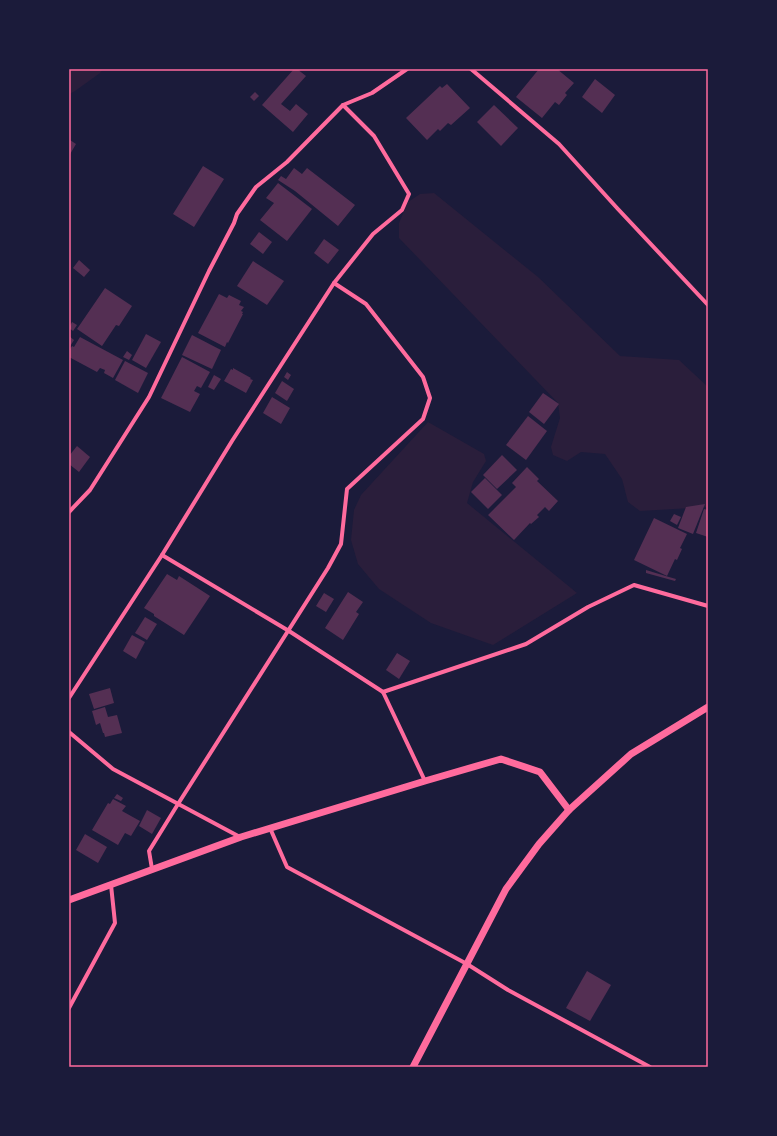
<svg xmlns="http://www.w3.org/2000/svg" width="777" height="1136" font-family="'Public Sans',sans-serif">
<style>
.green{fill:#2a1e3b}
.building{fill:#542f53}
.lines{fill:none;stroke-linecap:round;stroke-linejoin:round}
.minor{stroke:#ff6b9d;stroke-width:4}
.tertiary{stroke:#ff6b9d;stroke-width:7}
.neatline{fill:none;stroke:#ff6b9d;stroke-width:1.5}
</style>
<rect width="100%" height="100%" fill="#1b1b3a"/>
<g class="green">
<path d="M 69,69 L 103,69 L 100,73 L 75,91 L 69,94 Z"/>
<path d="M 434,193 L 538,277 L 620,356 L 679,360 L 708,387 L 708,507 L 640,511 L 628,502 L 622,479 L 605,454 L 581,452 L 567,461 L 553,455 L 551,447 L 560,418 L 558,403 L 399,238 L 399,223 L 408,202 L 420,194 Z"/>
<path d="M 428,422 L 484,454 L 486,461 L 473,482 L 467,503 L 577,593 L 493,645 L 431,623 L 379,589 L 358,564 L 351,540 L 354,510 L 361,495 Z"/>
</g>
<g class="building">
<path d="M 294,69 L 297,69 L 306,76 L 281,104 L 290,111 L 296,104 L 308,114 L 293,132 L 262,105 Z"/>
<path d="M 539,69 L 557,69 L 574,83 L 565,93 L 567,95 L 559,105 L 555,102 L 542,118 L 516,97 Z"/>
<path d="M 595,79 L 615,95 L 602,113 L 582,97 Z"/>
<path d="M 447,84 L 470,108 L 451,125 L 448,123 L 440,131 L 438,129 L 427,140 L 406,118 L 440,86 L 442,88 Z"/>
<path d="M 255,92 L 259,96 L 254,101 L 250,97 Z"/>
<path d="M 494,105 L 518,128 L 501,146 L 477,122 Z"/>
<path d="M 70,140 L 76,144 L 69,156 L 69,142 Z"/>
<path d="M 203,166 L 224,179 L 194,227 L 173,214 Z"/>
<path d="M 294,168 L 302,174 L 307,168 L 355,205 L 338,226 L 295,191 L 278,180 L 281,176 L 286,179 Z"/>
<path d="M 278,183 L 312,209 L 287,241 L 260,220 L 274,203 L 266,198 Z"/>
<path d="M 259,232 L 272,242 L 263,254 L 250,244 Z"/>
<path d="M 324,239 L 339,250 L 328,264 L 314,253 Z"/>
<path d="M 79,260 L 90,270 L 84,277 L 73,268 Z"/>
<path d="M 253,261 L 284,281 L 267,305 L 237,286 Z"/>
<path d="M 105,288 L 132,306 L 119,326 L 116,325 L 102,346 L 77,329 Z"/>
<path d="M 219,294 L 227,298 L 229,295 L 241,301 L 239,305 L 244,307 L 241,311 L 243,312 L 242,314 L 243,314 L 229,341 L 228,343 L 227,342 L 225,347 L 198,333 Z"/>
<path d="M 72,322 L 77,325 L 73,331 L 69,328 Z"/>
<path d="M 146,334 L 161,342 L 146,368 L 132,360 Z"/>
<path d="M 192,335 L 221,350 L 212,369 L 182,355 Z"/>
<path d="M 69,336 L 74,340 L 69,348 Z"/>
<path d="M 80,337 L 123,360 L 113,378 L 104,373 L 105,370 L 100,368 L 97,372 L 69,357 L 69,351 L 72,346 L 74,347 Z"/>
<path d="M 127,351 L 132,355 L 129,360 L 123,357 Z"/>
<path d="M 182,357 L 210,372 L 201,388 L 197,386 L 194,391 L 200,394 L 190,412 L 161,398 Z"/>
<path d="M 125,361 L 148,373 L 138,393 L 115,380 Z"/>
<path d="M 233,368 L 251,378 L 250,379 L 253,380 L 246,393 L 224,381 L 231,369 L 233,370 Z"/>
<path d="M 287,372 L 291,375 L 288,380 L 284,377 Z"/>
<path d="M 214,375 L 221,379 L 214,390 L 208,387 Z"/>
<path d="M 282,381 L 294,389 L 287,401 L 275,393 Z"/>
<path d="M 543,393 L 559,404 L 544,424 L 529,412 Z"/>
<path d="M 272,397 L 290,408 L 281,424 L 263,413 Z"/>
<path d="M 528,416 L 547,431 L 526,460 L 506,445 Z"/>
<path d="M 77,446 L 90,457 L 79,472 L 69,464 L 69,456 Z"/>
<path d="M 502,455 L 517,470 L 497,489 L 483,475 Z"/>
<path d="M 527,467 L 539,479 L 537,481 L 558,501 L 549,511 L 545,507 L 537,515 L 539,517 L 531,524 L 530,523 L 514,540 L 488,515 L 516,487 L 512,483 Z"/>
<path d="M 485,478 L 502,495 L 488,509 L 471,492 Z"/>
<path d="M 705,504 L 693,534 L 678,528 L 686,507 Z"/>
<path d="M 704,509 L 708,510 L 708,537 L 696,533 Z"/>
<path d="M 674,514 L 681,517 L 677,525 L 670,521 Z"/>
<path d="M 654,518 L 687,534 L 680,548 L 682,549 L 677,560 L 675,559 L 667,576 L 634,560 Z"/>
<path d="M 646,570 L 669,577 L 676,579 L 675,581 L 646,573 Z"/>
<path d="M 167,574 L 177,580 L 179,576 L 210,596 L 184,635 L 154,616 L 154,614 L 144,608 Z"/>
<path d="M 348,592 L 363,602 L 356,612 L 359,614 L 343,640 L 325,628 Z"/>
<path d="M 324,593 L 334,599 L 326,612 L 316,606 Z"/>
<path d="M 145,617 L 157,624 L 147,640 L 135,633 Z"/>
<path d="M 132,635 L 145,642 L 136,659 L 123,651 Z"/>
<path d="M 397,653 L 410,661 L 399,679 L 386,670 Z"/>
<path d="M 110,688 L 114,703 L 94,709 L 89,694 Z"/>
<path d="M 105,707 L 108,717 L 117,715 L 122,733 L 105,737 L 104,733 L 103,733 L 100,723 L 96,725 L 92,711 Z"/>
<path d="M 117,794 L 123,798 L 121,801 L 114,798 Z"/>
<path d="M 113,799 L 126,806 L 122,811 L 140,821 L 131,836 L 125,833 L 118,845 L 92,830 L 108,803 L 110,804 Z"/>
<path d="M 147,810 L 161,818 L 152,834 L 139,826 Z"/>
<path d="M 85,834 L 107,847 L 98,863 L 76,850 Z"/>
<path d="M 587,971 L 611,985 L 590,1021 L 566,1008 Z"/>
</g>
<g class="lines">
<g class="minor">
<path d="M 471,69 L 559,144 L 617,208 L 708,305"/>
<path d="M 69,512 L 90,490 L 149,397 L 209,271 L 234,223 L 237,214 L 256,187 L 287,162 L 343,105 L 372,93 L 407,69"/>
<path d="M 162,555 L 289,631 L 383,692 L 425,781"/>
<path d="M 383,692 L 526,644 L 588,607 L 634,585 L 708,606"/>
<path d="M 69,698 L 162,555 L 232,441 L 334,283 L 373,234 L 402,210 L 409,194 L 374,136 L 343,105"/>
<path d="M 69,732 L 113,769 L 240,837"/>
<path d="M 270,828 L 287,867 L 467,964 L 508,990 L 650,1067"/>
<path d="M 152,869 L 149,851 L 178,804 L 328,568 L 341,544 L 347,489 L 423,419 L 430,398 L 423,377 L 366,304 L 334,283"/>
<path d="M 69,1008 L 115,923 L 111,885"/>
</g>
<g class="tertiary">
<path d="M 69,900 L 241,837 L 425,781 L 501,759 L 540,772 L 569,810"/>
<path d="M 413,1067 L 506,889 L 539,844 L 569,810 L 631,754 L 708,707"/>
</g>
</g>
<rect width="777" height="1136" fill="none" stroke="#1b1b3a" stroke-width="140"/>
<rect x="70" y="70" width="637" height="996" class="neatline"/>
</svg>
